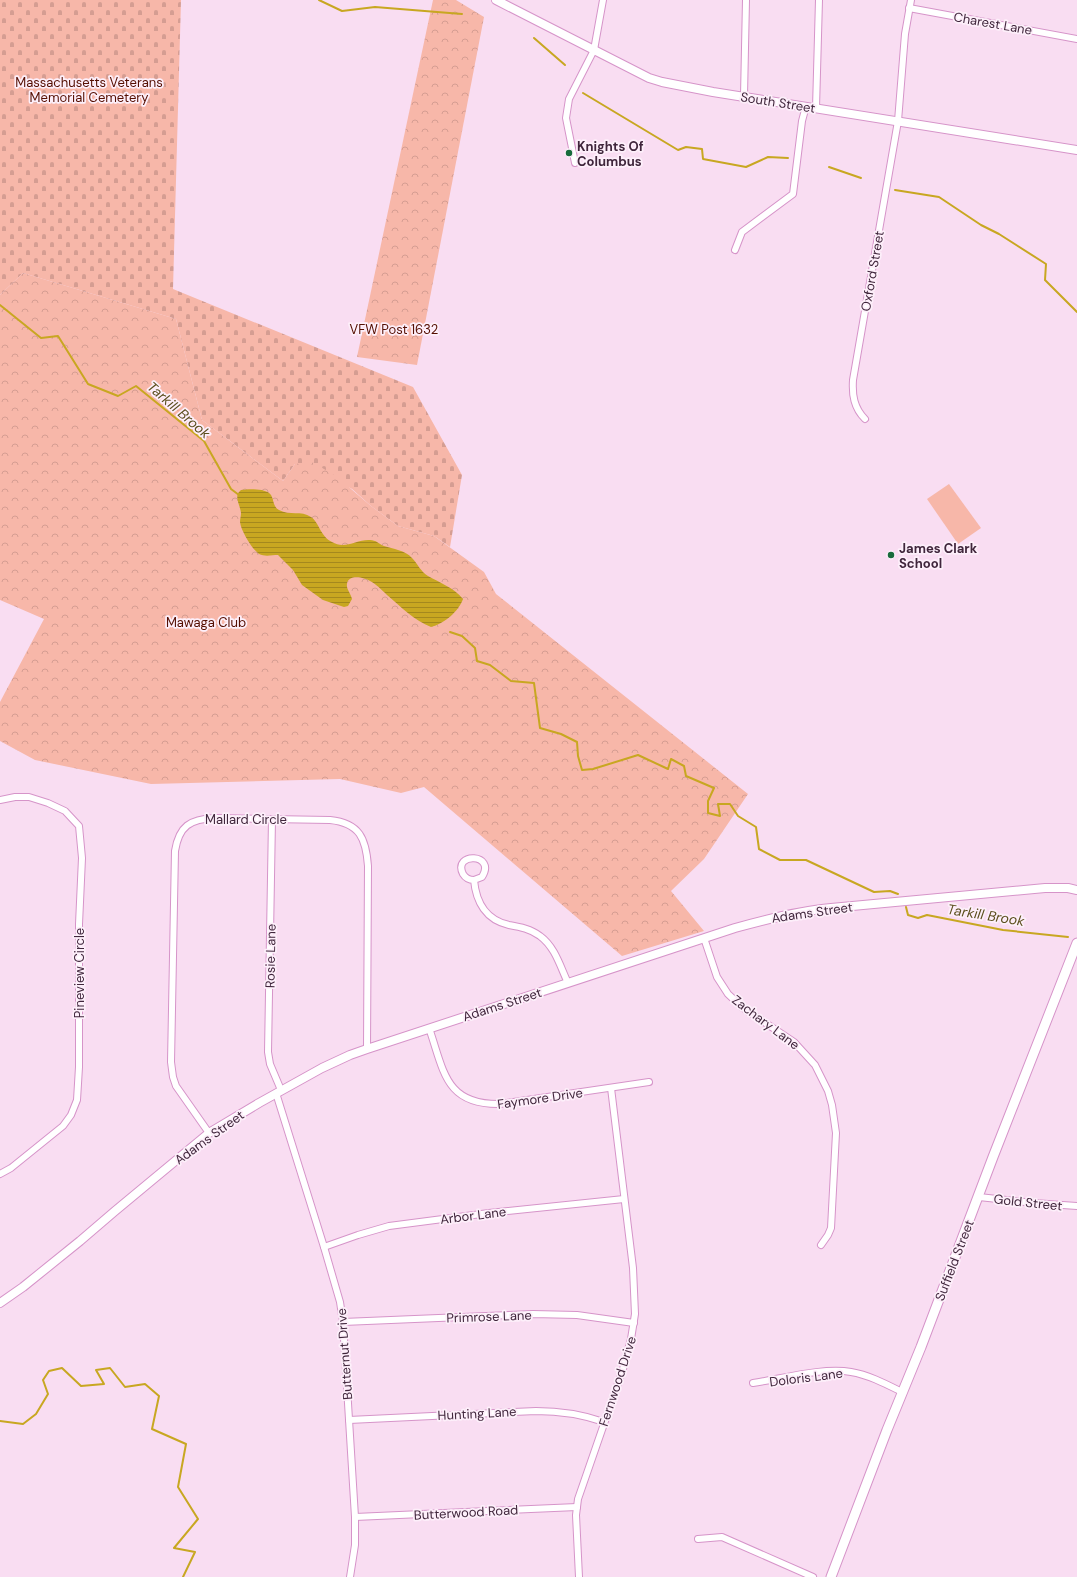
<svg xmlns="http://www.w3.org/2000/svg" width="1077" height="1577" font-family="'DM Sans',sans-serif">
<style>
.cemetery{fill:url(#cemetery-stones)}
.park{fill:url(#park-crowns)}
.pitch{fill:#f7b7a9}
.water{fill:url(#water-rules)}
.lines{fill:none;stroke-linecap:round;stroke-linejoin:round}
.stream{stroke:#c8a721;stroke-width:2}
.minor-casing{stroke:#d694c9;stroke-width:8}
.tertiary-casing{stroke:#d694c9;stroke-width:10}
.secondary-casing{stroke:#d694c9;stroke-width:11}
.minor{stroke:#fff;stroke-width:6}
.tertiary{stroke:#fff;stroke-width:8}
.secondary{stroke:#fff;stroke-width:9}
.poi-dot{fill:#186b3c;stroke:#fdeffa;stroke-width:1.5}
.labels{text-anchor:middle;stroke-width:3.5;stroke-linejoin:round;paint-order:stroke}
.street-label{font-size:13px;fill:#40263c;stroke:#fdeffa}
.park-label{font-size:13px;fill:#550f02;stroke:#fdeffa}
.poi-label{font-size:13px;font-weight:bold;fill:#40263c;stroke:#fdeffa;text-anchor:start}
.water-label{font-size:14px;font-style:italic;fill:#5b4e1d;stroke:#fdeffa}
</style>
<defs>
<pattern id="cemetery-stones" width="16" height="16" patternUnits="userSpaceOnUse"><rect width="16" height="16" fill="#f7b7a9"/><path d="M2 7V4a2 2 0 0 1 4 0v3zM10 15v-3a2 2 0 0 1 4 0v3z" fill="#d59d92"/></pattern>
<pattern id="park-crowns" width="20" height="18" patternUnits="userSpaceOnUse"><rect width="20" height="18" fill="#f7b7a9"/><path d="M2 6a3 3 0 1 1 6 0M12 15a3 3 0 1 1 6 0" fill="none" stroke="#d59d92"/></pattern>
<pattern id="water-rules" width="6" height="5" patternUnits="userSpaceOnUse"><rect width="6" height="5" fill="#c8a721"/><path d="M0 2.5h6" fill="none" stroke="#a4881e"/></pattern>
</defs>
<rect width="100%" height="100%" fill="#f9ddf2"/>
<path class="cemetery" d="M 0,0 L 181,0 L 173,289 L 413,387 L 462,475 L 450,547 L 434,536 L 398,526 L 371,506 L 352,489 L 302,464 L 295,464 L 283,481 L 202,420 L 176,319 L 23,273 L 0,295 Z"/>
<g class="park">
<path d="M 433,0 L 456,0 L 484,17 L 417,365 L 357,357 Z"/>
<path d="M 23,273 L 176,319 L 202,420 L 283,481 L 295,464 L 312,462 L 336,476 L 371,506 L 398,526 L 434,536 L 484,572 L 496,594 L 748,794 L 704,859 L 671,891 L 704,931 L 622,956 L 424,787 L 401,793 L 340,779 L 151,784 L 35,760 L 0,741 L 0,702 L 44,619 L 0,600 L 0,295 Z"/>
</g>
<path class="pitch" d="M 949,484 L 981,528 L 958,544 L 927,499 Z"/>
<path class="water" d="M 241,490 C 249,489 266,488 271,495 C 274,500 273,507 279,510 C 290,516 301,510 311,517 C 319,522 320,536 332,542 C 345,550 357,539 370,540 C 376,540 379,544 384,546 C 393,549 405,550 412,558 C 417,563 421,572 428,576 C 440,583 453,587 463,599 C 459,611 444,624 431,627 C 415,621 400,606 387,595 C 382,590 376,584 370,581 C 364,577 348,574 347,584 C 346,589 351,594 352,599 L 348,606 L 344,607 L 323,600 L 302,585 L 293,570 L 278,555 C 272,555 265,557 259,554 C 252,549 241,531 240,522 C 240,519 241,516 241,513 C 240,504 233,496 241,490 Z"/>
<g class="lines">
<g class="stream">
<path d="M 319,0 L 342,11 L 375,7 L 462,14"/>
<path d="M 534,38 L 565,65"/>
<path d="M 583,93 L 678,150 L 686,147 L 702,149 L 703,159 L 746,167 L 768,157 L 788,158"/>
<path d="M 829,167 L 861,178"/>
<path d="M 895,190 L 939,197 L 981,225 L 999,234 L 1046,264 L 1045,280 L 1077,312"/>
<path d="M 0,305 L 41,338 L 58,336 L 88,384 L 118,396 L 136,386 L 204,441 L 231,489 L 239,495"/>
<path d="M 450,632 L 462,636 L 475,648 L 477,661 L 490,665 L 511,681 L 534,683 L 540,728 L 561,734 L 577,742 L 578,756 L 582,770 L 593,769 L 638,755 L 668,769 L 671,759 L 684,766 L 686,776 L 714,788 L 708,801 L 708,813 L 720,816 L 718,804 L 730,804 L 738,816 L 756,827 L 759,849 L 780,860 L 806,860 L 874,892 L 890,891 L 898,894"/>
<path d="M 906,907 L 908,915 L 918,918 L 927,915 L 1003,930 L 1068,937"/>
<path d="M 0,1421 L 23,1424 L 36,1414 L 48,1394 L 43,1380 L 49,1371 L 62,1368 L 81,1386 L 104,1384 L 96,1370 L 110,1368 L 125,1387 L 145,1384 L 159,1396 L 152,1429 L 186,1444 L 178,1487 L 198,1519 L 174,1548 L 195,1552 L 183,1577"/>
</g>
<defs>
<g id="minor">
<path d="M 909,8 L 1077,39"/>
<path d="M 744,96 L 746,0"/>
<path d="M 816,108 L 819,0"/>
<path d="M 575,163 L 566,118 L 569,99 L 594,50 L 603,0"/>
<path d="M 735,250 L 742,232 L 793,194 L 802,121 L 806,106"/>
<path d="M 865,419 C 854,408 852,395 853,380 L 898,121 L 905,34 L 911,0"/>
<path d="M 0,800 L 15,797 L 29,797 L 48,803 L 65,811 L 79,826 L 82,858 L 79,924 L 79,1067 L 77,1100 L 71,1115 L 63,1126 L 11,1168 L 0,1174"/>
<path d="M 272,819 L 268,1052 L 270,1064 L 281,1090"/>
<path d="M 474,880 L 482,877 C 497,853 452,852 463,874 C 466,879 470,880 474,880 C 476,902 486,920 509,925 C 520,927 531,929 540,936 C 555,947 560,966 568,983"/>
<path d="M 704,938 L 717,977 L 728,994 L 743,1008 L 794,1042 L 815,1065 L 828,1091 L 832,1105 L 836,1133 L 831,1228 L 828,1235 L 821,1245"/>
<path d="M 429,1028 C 444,1071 445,1105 500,1104 L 649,1082"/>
<path d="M 276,1093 L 324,1247 L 340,1302 L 343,1322 L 355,1517 L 355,1545 L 350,1577"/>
<path d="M 209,1133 L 176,1086 L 173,1077 L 171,1062 L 175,851 C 179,826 190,819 215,818 L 330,820 C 360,823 366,839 368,866 L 367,1049"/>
<path d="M 979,1197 L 1034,1203 L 1077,1206"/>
<path d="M 324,1247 L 358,1235 L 389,1226 L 489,1213 L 624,1199"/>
<path d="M 343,1322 L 533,1314 L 577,1315 L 634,1323"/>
<path d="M 753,1383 C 781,1379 823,1367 851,1372 C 869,1375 886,1384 902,1392"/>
<path d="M 349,1420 L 536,1411 C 560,1411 581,1414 604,1422"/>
<path d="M 355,1517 L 577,1507"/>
<path d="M 698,1539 L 722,1537 L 813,1577"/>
<path d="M 579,1577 L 576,1515 L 578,1499 L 623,1369 L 631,1339 L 635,1314 L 633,1268 L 611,1088"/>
</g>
<g id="tertiary">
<path d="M 496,0 L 649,78 L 662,82 L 713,92 L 1077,150"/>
<path d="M 0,1303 L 23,1287 L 80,1241 L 115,1211 L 209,1133 L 259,1103 L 322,1068 L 350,1055 L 367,1049 L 735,928 C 767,919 798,911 831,908 L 1045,888 L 1068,888 L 1077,890"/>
</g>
<path id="secondary" d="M 831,1577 L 887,1430 L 921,1347 L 993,1157 L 1077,943"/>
</defs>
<use href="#minor" class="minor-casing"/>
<use href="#tertiary" class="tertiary-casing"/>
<use href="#secondary" class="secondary-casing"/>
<use href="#minor" class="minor"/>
<use href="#tertiary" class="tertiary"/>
<use href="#secondary" class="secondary"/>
</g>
<g class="poi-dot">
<circle cx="569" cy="153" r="4"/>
<circle cx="891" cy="555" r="4"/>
</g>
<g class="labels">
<g class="street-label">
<text transform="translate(993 23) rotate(10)" y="5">Charest Lane</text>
<text transform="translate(778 102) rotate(9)" y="5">South Street</text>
<text transform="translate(872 271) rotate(-80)" y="5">Oxford Street</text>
<text x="246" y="824">Mallard Circle</text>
<text transform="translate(812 912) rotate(-8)" y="5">Adams Street</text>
<text transform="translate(270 956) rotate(-89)" y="5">Rosie Lane</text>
<text transform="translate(79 973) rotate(-90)" y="5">Pineview Circle</text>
<text transform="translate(502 1004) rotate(-18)" y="5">Adams Street</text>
<text transform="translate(766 1022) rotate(37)" y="5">Zachary Lane</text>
<text transform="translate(540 1098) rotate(-8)" y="5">Faymore Drive</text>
<text transform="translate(209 1137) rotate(-36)" y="5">Adams Street</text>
<text transform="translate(1028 1202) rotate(6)" y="5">Gold Street</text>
<text transform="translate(473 1215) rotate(-7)" y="5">Arbor Lane</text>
<text transform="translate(954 1260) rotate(-69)" y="5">Suffield Street</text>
<text transform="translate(489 1316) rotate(-2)" y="5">Primrose Lane</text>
<text transform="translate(344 1354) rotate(-94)" y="5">Butternut Drive</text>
<text transform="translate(806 1377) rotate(-7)" y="5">Doloris Lane</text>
<text transform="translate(617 1381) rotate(-72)" y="5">Fernwood Drive</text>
<text transform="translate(477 1413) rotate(-3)" y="5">Hunting Lane</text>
<text transform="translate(466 1512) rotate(-3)" y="5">Butterwood Road</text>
</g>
<g class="park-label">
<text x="89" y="87">Massachusetts Veterans<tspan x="89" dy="15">Memorial Cemetery</tspan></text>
<text x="394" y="334">VFW Post 1632</text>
<text x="206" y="627">Mawaga Club</text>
</g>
<g class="poi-label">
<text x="577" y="151">Knights Of<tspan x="577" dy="15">Columbus</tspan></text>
<text x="899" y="553">James Clark<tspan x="899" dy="15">School</tspan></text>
</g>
<g class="water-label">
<text transform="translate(179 410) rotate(41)" y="5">Tarkill Brook</text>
<text transform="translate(986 915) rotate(9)" y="5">Tarkill Brook</text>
</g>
</g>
</svg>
